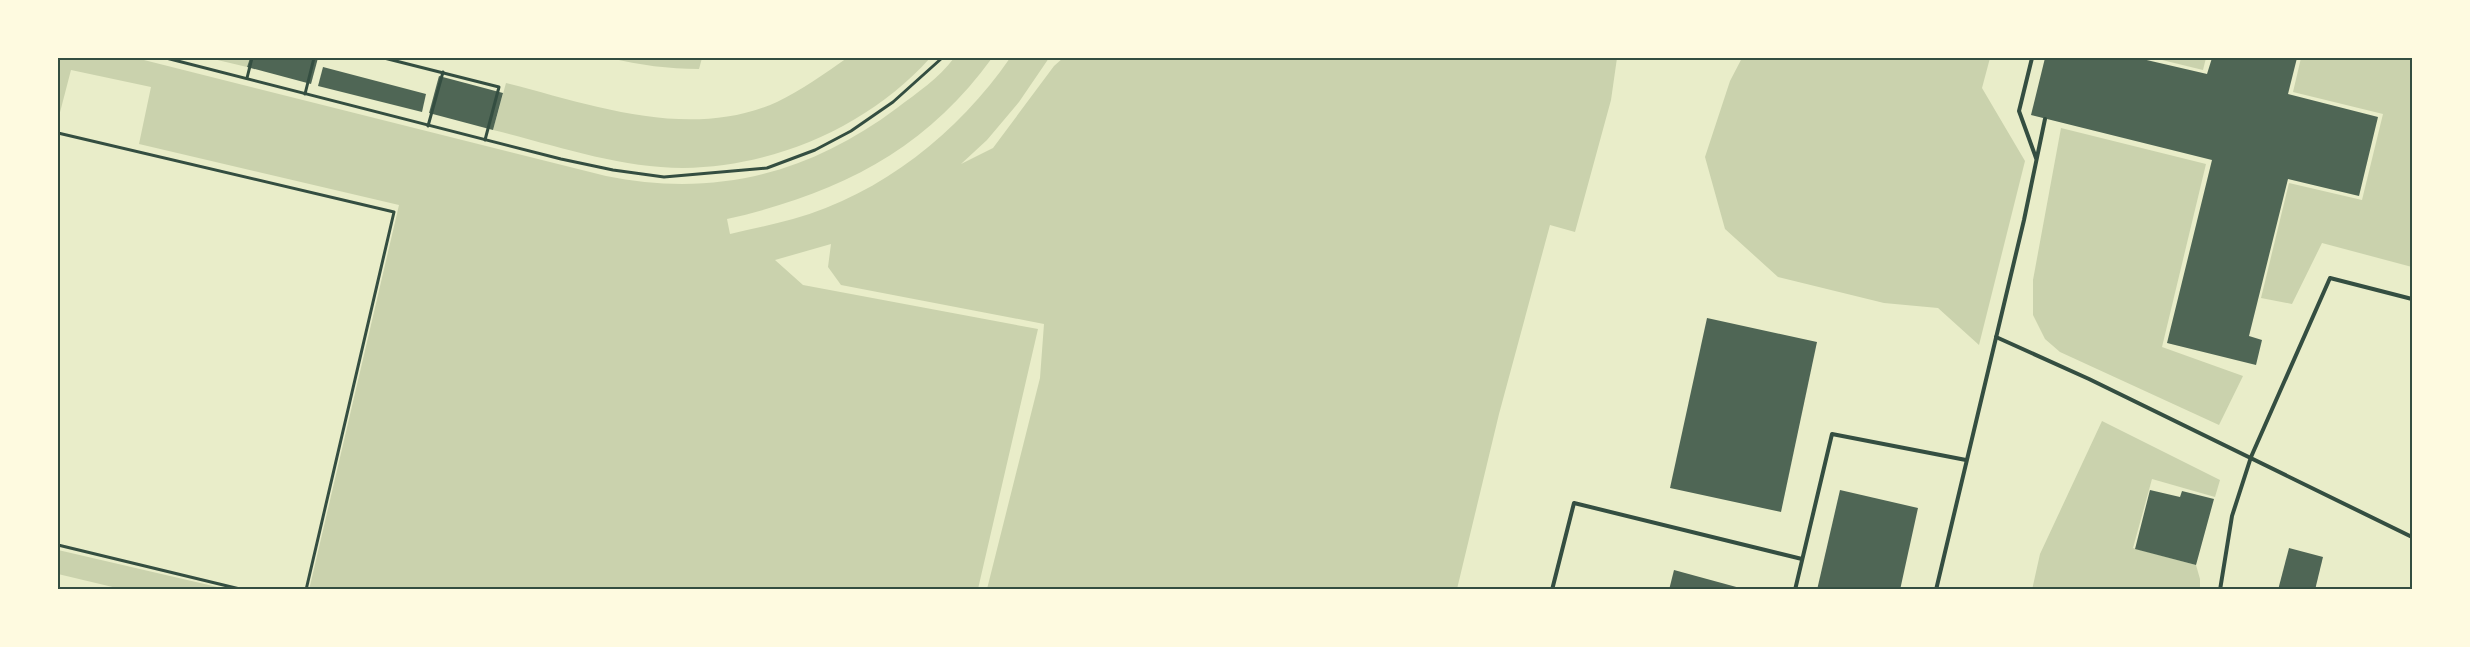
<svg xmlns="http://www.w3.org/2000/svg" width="2470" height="647" font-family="Commissioner,sans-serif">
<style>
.green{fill:#cad2ad}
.building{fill:#4f6655}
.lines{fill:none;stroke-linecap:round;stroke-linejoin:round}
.path{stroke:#344e41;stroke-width:3}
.service{stroke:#344e41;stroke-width:4}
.neatline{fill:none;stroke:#344e41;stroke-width:2}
</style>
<rect width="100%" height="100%" fill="#e9edc9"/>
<g class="green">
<path d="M 58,58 L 136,58 L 606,176 C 714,198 809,174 897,108 C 917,93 939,78 954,58 L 992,58 C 925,151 837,194 727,219 L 730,234 C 751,229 772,225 793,219 C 882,194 958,133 1010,58 L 1049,58 L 1019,102 L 987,140 L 961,164 L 993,148 L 1054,66 L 1063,58 L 1617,58 L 1611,100 L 1575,232 L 1550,225 L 1499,414 L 1457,589 L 987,589 L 1040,378 L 1044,324 L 841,285 L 828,267 L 831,244 L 775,260 L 803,285 L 1038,329 L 978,589 L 309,590 L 399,205 L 139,144 L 151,87 L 71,70 L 58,120 Z"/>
<path d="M 209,58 L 250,58 L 247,67 Z"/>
<path d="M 610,58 L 702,58 L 699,69 C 668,69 640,65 610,58 Z"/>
<path d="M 847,58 L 930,58 C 869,126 775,167 683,168 C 619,168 554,145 493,130 L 506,83 C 593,105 689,141 777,102 C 802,90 824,74 847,58 Z"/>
<path d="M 1742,58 L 1990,58 L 1982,88 L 2025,161 L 1979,345 L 1938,308 L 1884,303 L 1778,277 L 1725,229 L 1705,157 L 1730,81 Z"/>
<path d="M 2154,58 L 2206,58 L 2203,70 Z"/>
<path d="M 2301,58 L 2412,58 L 2412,267 L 2322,243 L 2292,304 L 2261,298 L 2289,183 L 2362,200 L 2383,114 L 2293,92 Z"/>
<path d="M 2061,128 L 2206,164 L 2162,347 L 2243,376 L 2219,425 L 2060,352 L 2045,339 L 2033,315 L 2033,280 Z"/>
<path d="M 2102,421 L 2220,480 L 2215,497 L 2152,479 L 2133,548 L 2196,565 L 2200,579 L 2200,589 L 2032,590 L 2040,554 Z"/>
<path d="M 58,550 L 226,589 L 121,589 L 58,574 Z"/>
</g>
<g class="building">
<path d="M 250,58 L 318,58 L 311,84 L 247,67 Z"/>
<path d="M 2045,58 L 2138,58 L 2207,74 L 2212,58 L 2297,58 L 2288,94 L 2378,117 L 2359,196 L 2288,179 L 2249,336 L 2262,340 L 2256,365 L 2167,343 L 2212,160 L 2031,115 Z"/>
<path d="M 323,67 L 426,94 L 422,112 L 318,86 Z"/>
<path d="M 439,76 L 503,93 L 493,130 L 429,113 Z"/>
<path d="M 1707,318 L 1817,342 L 1781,512 L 1670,488 Z"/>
<path d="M 1840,490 L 1918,508 L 1900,590 L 1817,590 Z"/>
<path d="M 2150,490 L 2180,497 L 2182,491 L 2214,499 L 2196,565 L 2135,549 Z"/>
<path d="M 2289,548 L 2323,557 L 2315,590 L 2278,590 Z"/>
<path d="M 1674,570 L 1740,588 L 1740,590 L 1669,590 Z"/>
</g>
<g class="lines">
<g class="path">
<path d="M 166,58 L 561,159 L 613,170 L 664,177 L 767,168 L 815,150 L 851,131 L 893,102 L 942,58"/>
<path d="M 384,58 L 499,87 L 485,140"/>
<path d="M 247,78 L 252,58"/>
<path d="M 305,94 L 314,58"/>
<path d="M 428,126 L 443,72"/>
<path d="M 58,133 L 394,212 L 306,590"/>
<path d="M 58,545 L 244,590"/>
</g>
<g class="service">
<path d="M 2032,58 L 2019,111 L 2036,158"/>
<path d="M 1996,337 L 2089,379 L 2412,537"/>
<path d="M 1552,590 L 1574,503 L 1802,559"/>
<path d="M 1795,590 L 1832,434 L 1966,460"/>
<path d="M 1936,590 L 2024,220 L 2045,119"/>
<path d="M 2220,590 L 2232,516 L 2251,457 L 2330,278 L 2412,299"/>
</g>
</g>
<rect width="2470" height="647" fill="none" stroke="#fefae0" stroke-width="118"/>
<rect x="59" y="59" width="2352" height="529" class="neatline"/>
</svg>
